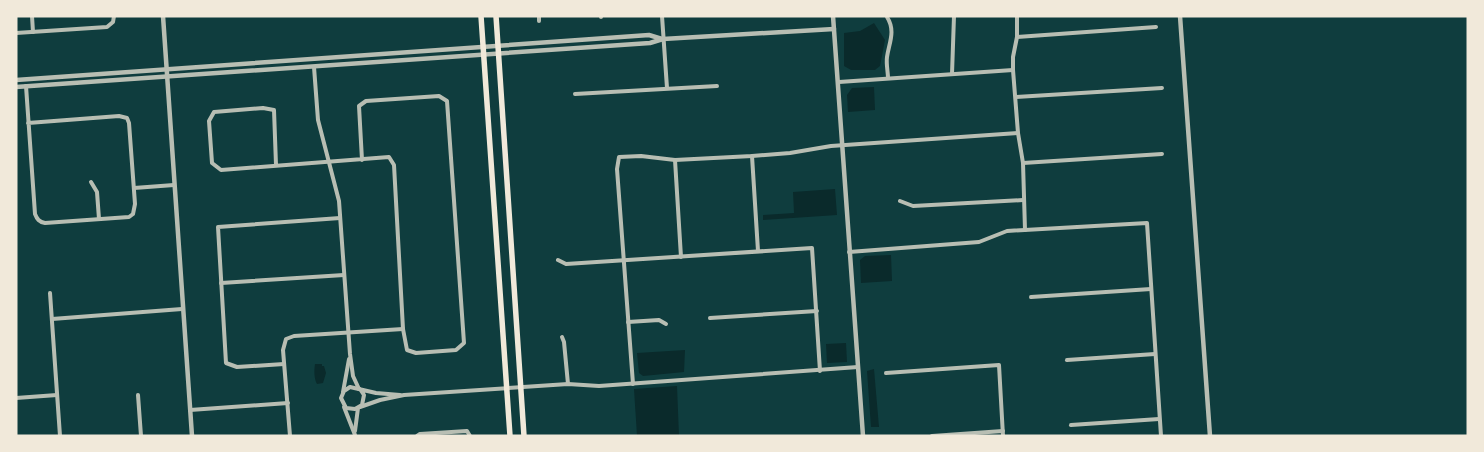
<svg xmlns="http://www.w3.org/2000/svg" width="1484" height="452" font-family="'Libre Baskerville',serif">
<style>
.water{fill:#0a2a2b}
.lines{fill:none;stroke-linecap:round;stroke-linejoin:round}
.minor{stroke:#b8beb3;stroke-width:4}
.tertiary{stroke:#b8beb3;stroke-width:4.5}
.primary{stroke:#f1e9da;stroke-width:5.5}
</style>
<rect width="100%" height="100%" fill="#0f3d3e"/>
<g class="water">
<path d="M 874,23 L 885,40 L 880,66 L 875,70 L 851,70 L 844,66 L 844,33 L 860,31 Z"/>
<path d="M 874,87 L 875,110 L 848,112 L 847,95 L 852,88 Z"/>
<path d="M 835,189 L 837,215 L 763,220 L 763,215 L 794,213 L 793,192 Z"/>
<path d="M 891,255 L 892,281 L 861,283 L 860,260 L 865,256 Z"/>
<path d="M 846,343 L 847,362 L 827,363 L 826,344 Z"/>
<path d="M 685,350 L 684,372 L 643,376 L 639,373 L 637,353 Z"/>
<path d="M 315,364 L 322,364 L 322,366 L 324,366 L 326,373 L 323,383 L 317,384 C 314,379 314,370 315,364 Z"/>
<path d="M 874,369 L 879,427 L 871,427 L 867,371 Z"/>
<path d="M 677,386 L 679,436 L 637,436 L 634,389 Z"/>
</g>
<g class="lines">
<g class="minor">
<path d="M 32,16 L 33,32"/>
<path d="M 539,16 L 539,21"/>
<path d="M 601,16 L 601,17"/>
<path d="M 662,16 L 667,88"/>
<path d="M 1017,16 L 1017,37 L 1013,57 L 1013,70 L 1018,133 L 1023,163 L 1025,230"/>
<path d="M 887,17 C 896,31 889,43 887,57 C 886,64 888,72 888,78"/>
<path d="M 16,33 L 107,27 L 113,22 L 114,16"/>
<path d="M 1017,37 L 1156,27"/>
<path d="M 314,67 L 318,120 L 339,201 L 350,354 L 353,376 L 359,389"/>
<path d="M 952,74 L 954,16"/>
<path d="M 839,82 L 1013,70"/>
<path d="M 26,86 L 35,214 C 37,219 39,222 45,223 L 129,217 L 133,214 L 135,204 L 129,123 L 127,118 L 119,116 L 28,123"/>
<path d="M 575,94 L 717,86"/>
<path d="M 1016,97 L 1162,88"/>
<path d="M 752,156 L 758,251"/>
<path d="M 675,160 L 681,257"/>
<path d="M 1023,163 L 1162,154"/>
<path d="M 276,165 L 274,110 L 263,108 L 214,112 L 209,121 L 212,163 L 221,170 L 389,157 L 394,165 L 403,329 L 407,350 L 416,353 L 456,350 L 464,343 L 447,101 L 439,96 L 366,101 L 359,106 L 362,160"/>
<path d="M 91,182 L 97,192 L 99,219"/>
<path d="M 134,188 L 174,185"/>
<path d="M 900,201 L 913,206 L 1023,200"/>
<path d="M 849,252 L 979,242 L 1007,231 L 1147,223 L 1161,436"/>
<path d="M 558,260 L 566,264 L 812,248 L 820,371"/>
<path d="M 221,283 L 344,275"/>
<path d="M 50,293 L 60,436"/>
<path d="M 1031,297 L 1151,289"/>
<path d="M 710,318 L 817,311"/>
<path d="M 52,319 L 182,309"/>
<path d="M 628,322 L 659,320 L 666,324"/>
<path d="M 562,337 L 564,342 L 568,384"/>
<path d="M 1067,360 L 1155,354"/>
<path d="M 284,364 L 237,367 L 226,363 L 218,227 L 340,218"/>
<path d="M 886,373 L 999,365 L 1003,436"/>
<path d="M 633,384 L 617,169 L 619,157 L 641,156 L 675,160 L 752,156 L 790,153 L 831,146 L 1018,133"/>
<path d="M 360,389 L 364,395 L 362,405 L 355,409 L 346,408 L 341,398 L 344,391 L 350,387 L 376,393 L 400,395"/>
<path d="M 343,392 L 349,359"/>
<path d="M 138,395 L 141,436"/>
<path d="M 16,398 L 57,395"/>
<path d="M 344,407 L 355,435"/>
<path d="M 360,407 L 380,400 L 404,395 L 568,384 L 599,386 L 858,367"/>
<path d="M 190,410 L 288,403"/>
<path d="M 1071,425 L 1159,419"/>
<path d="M 355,431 L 358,408"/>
<path d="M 290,436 L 283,350 L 286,339 L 294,336 L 403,329"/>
<path d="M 417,436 L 420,434 L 467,431 L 470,436"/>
<path d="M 932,436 L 1003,431"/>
</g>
<g class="tertiary">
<path d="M 163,16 L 192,436"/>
<path d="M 833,16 L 863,436"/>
<path d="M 1180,16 L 1210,436"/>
<path d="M 16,80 L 649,35 L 662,39"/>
<path d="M 16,87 L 650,43 L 663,39 L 834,29"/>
</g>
<g class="primary">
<path d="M 481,16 L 510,436"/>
<path d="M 496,16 L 524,436"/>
</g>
</g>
<rect width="1484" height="452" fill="none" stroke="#f1e9da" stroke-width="35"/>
</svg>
